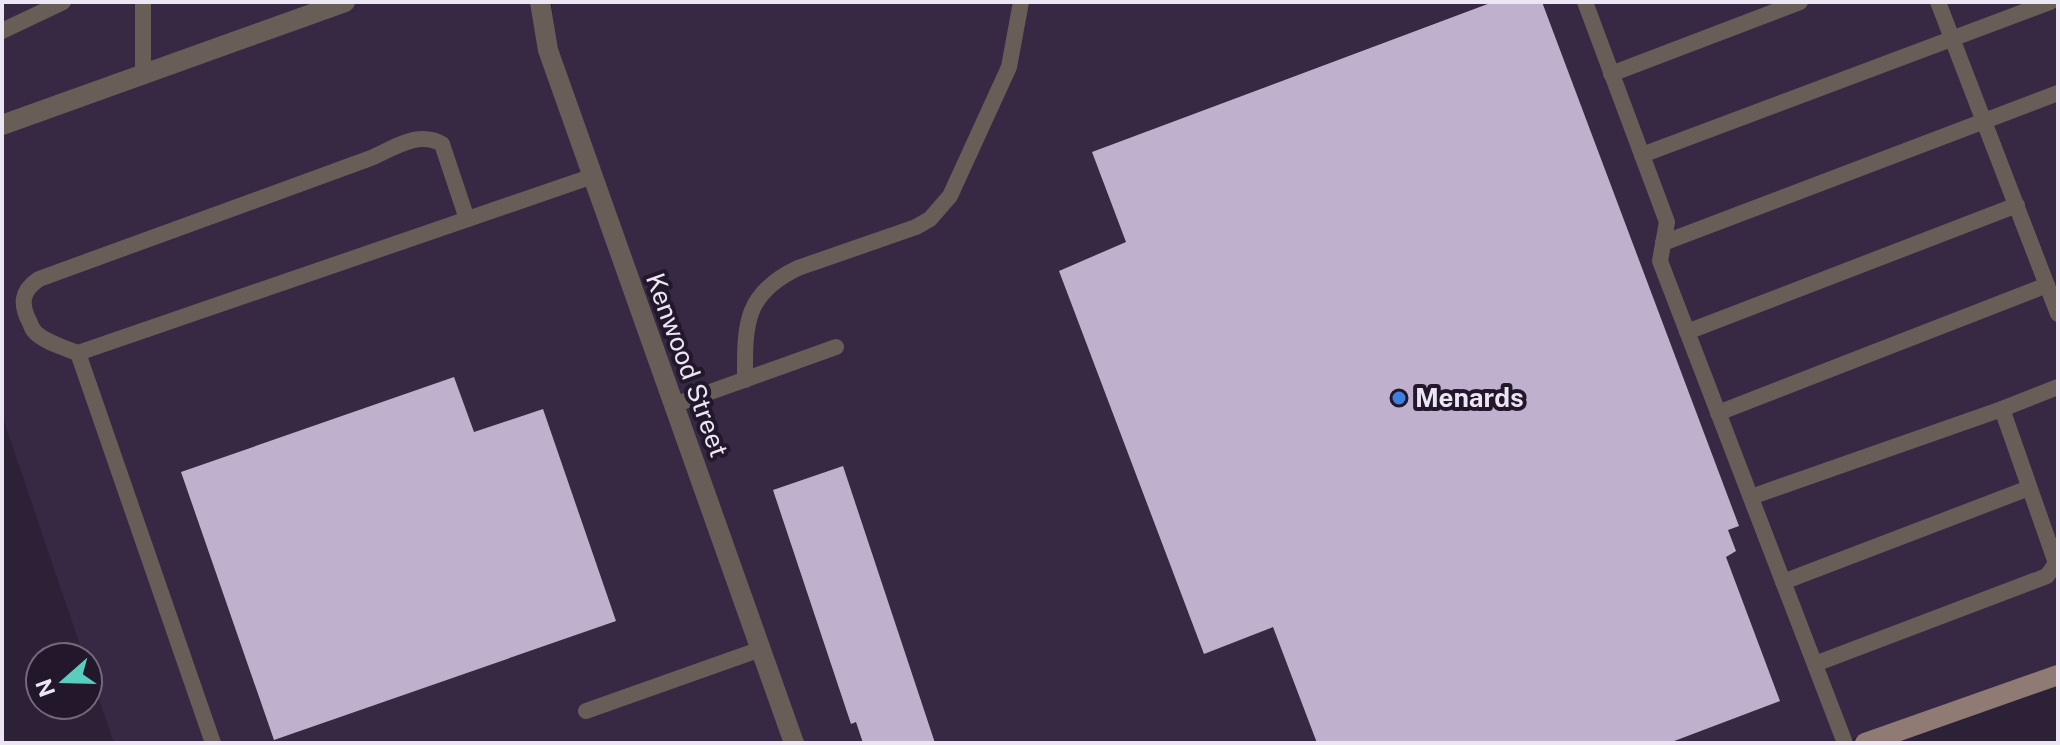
<svg xmlns="http://www.w3.org/2000/svg" width="2060" height="745" font-family="'Public Sans',sans-serif">
<style>
.built{fill:#372944}
.building{fill:#bfb0ce}
.lines{fill:none;stroke-linecap:round;stroke-linejoin:round}
.lane{stroke:#695d58;stroke-width:16}
.street{stroke:#695d58;stroke-width:20}
.secondary{stroke:#8f7b73;stroke-width:20}
.shop-dot{fill:#3f7fe0;stroke:#22172b;stroke-width:3}
.labels{text-anchor:middle;stroke-width:8;stroke-linejoin:round;paint-order:stroke}
.street-label{font-size:26px;fill:#ece5f3;stroke:#22172b}
.poi-label{font-size:26px;font-weight:bold;fill:#ece5f3;stroke:#22172b;text-anchor:start}
</style>
<rect width="100%" height="100%" fill="#2c2136"/>
<g class="built">
<path d="M 2,2 L 537,2 L 789,743 L 114,743 L 88,668 L 88,657 L 84,657 L 2,415 Z"/>
<path d="M 552,2 L 2058,2 L 2058,666 L 1840,743 L 802,743 L 555,48 Z"/>
</g>
<g class="building">
<path d="M 1493,2 L 1542,2 L 1739,526 L 1728,530 L 1736,551 L 1726,557 L 1780,701 L 1669,743 L 1317,743 L 1273,627 L 1204,654 L 1059,271 L 1126,242 L 1092,152 Z"/>
<path d="M 454,377 L 474,432 L 543,409 L 616,621 L 274,740 L 181,472 Z"/>
<path d="M 843,466 L 935,743 L 863,743 L 856,722 L 851,724 L 773,490 Z"/>
</g>
<g class="lines">
<g class="lane">
<path d="M 1585,2 L 1667,222 L 1660,261 L 1845,743"/>
<path d="M 1938,2 L 2058,314"/>
<path d="M 2,31 L 63,2"/>
<path d="M 143,74 L 143,2"/>
<path d="M 1611,74 L 1800,2"/>
<path d="M 1642,155 L 2050,2"/>
<path d="M 1663,243 L 2058,93"/>
<path d="M 1687,332 L 2017,205"/>
<path d="M 78,353 C 64,348 48,343 37,334 C 32,330 32,328 30,323 C 20,304 21,291 39,279 L 371,158 C 394,148 419,130 442,144 L 467,219"/>
<path d="M 745,380 C 745,326 743,294 798,268 L 916,227 L 930,219 L 950,196 L 1009,67 L 1021,2"/>
<path d="M 674,405 L 836,347"/>
<path d="M 1718,413 L 2047,285"/>
<path d="M 1751,497 L 2002,409"/>
<path d="M 1783,582 L 2029,488"/>
<path d="M 1815,664 L 2047,576 L 2056,563 L 2002,409 L 2058,387"/>
<path d="M 586,711 L 761,649"/>
<path d="M 213,743 L 78,353 L 593,176"/>
</g>
<g class="street">
<path d="M 540,2 L 548,50 L 794,743"/>
<path d="M 2,125 L 345,2"/>
</g>
<path class="secondary" d="M 1865,743 L 2058,675"/>
</g>
<circle class="shop-dot" cx="1399" cy="398" r="8"/>
<g class="labels">
<g class="street-label">
<text transform="translate(687 365) rotate(70)" y="9">Kenwood Street</text>
</g>
<g class="poi-label">
<text x="1415" y="407">Menards</text>
</g>
</g>
<rect width="2060" height="745" fill="none" stroke="#ece5f3" stroke-width="8"/>
<g transform="translate(64 681) rotate(250)"><circle r="38" fill="#22172b" stroke="#73697b" stroke-width="2"/>
<path d="M0-6L14 30L0 20L-14 30Z" fill="#59cebf"/>
<text y="-12" font-size="22" font-weight="bold" text-anchor="middle" fill="#ece5f3">N</text>
</g>
</svg>
